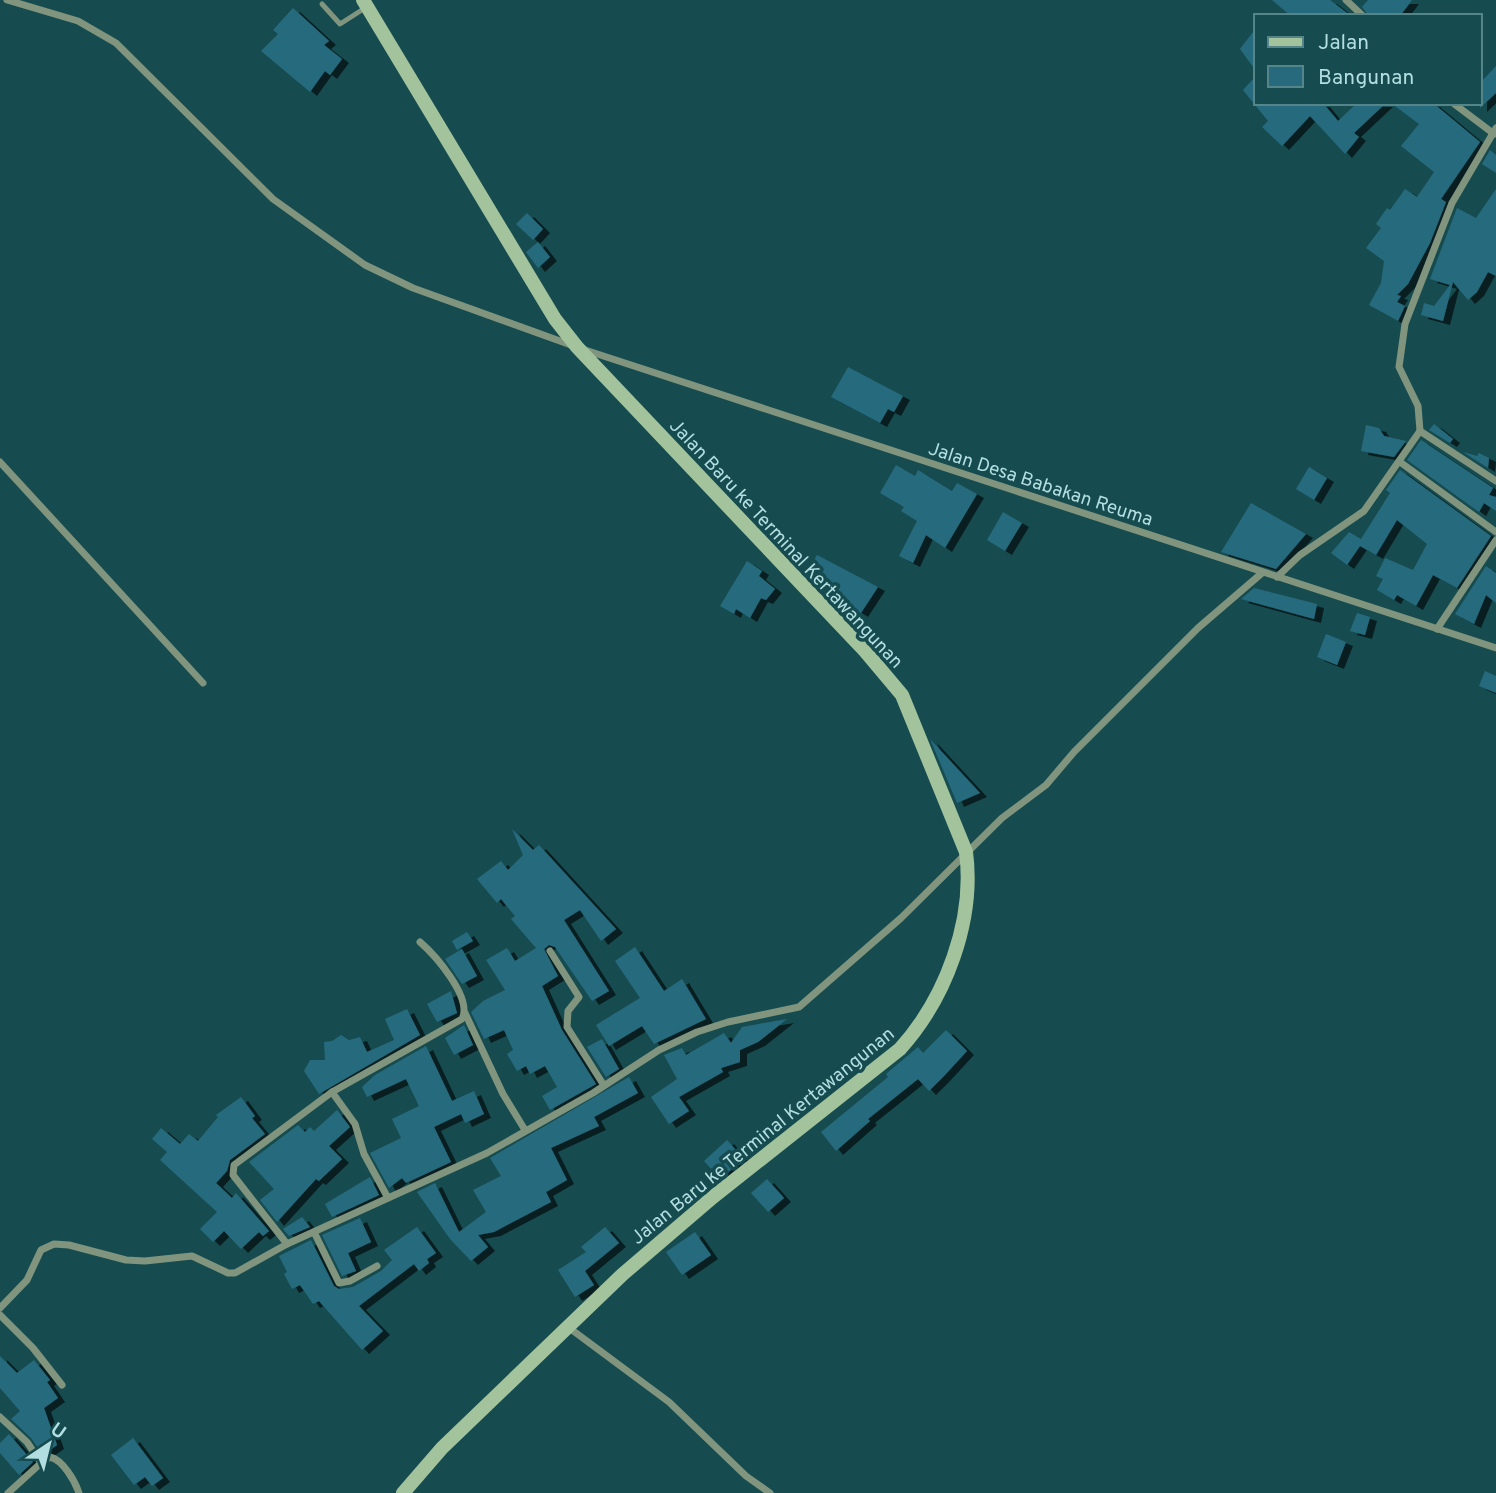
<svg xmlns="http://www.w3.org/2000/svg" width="1496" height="1493" font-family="Overpass,sans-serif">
<defs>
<filter id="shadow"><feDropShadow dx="7" dy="4" stdDeviation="0" flood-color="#0009"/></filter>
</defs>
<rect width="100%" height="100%" fill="#164c4f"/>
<g fill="#276a7e" filter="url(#shadow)">
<path d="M1272,0H1330L1351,16H1291Z"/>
<path d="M1368,0H1412L1400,16H1369L1362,7Z"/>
<path d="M293,8L329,41L324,45L342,59L330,75L325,71L310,92L261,51L278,34L273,30Z"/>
<path d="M1256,28V71L1240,49Z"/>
<path d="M1496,66V93L1480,108V83Z"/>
<path d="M1256,76V103H1323L1338,121L1357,103H1386L1354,133L1359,137L1345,154L1310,116L1282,146L1262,127L1268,121L1243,90Z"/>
<path d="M1391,103H1433L1480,142L1441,199L1446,202L1430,243L1408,284L1397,295L1401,296L1397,302L1405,306L1398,321L1369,305L1381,283L1384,261L1366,248L1381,228L1376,224L1387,208L1390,210L1405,189L1417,197L1434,172L1401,146L1419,124Z"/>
<path d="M1490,150L1496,155V173L1482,164Z"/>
<path d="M1496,189V276L1488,272L1477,292L1468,300L1453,282L1443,321L1421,315L1424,303L1434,306L1450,285L1430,279L1457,208L1476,218Z"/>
<path d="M527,213L543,229L533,240L516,224Z"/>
<path d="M538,242L550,257L538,268L526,252Z"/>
<path d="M848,367L903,396L894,412L888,409L880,423L831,397Z"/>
<path d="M1434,424L1453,439L1450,443L1429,430Z"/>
<path d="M1366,425L1379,428L1384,436L1406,441L1394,457L1361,451Z"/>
<path d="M1421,440L1493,488L1489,495L1496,497V511L1484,503L1479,512L1407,460Z"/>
<path d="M1463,452L1477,456L1479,453L1489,458L1488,468Z"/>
<path d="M896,465L915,476L918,470L952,491L957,483L977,494L945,548L926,535L913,563L899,556L917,521L901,511L904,507L880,493Z"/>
<path d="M1309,467L1327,478L1314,500L1296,489Z"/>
<path d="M1400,470L1491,536L1457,588L1433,575L1416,606L1397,595L1394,600L1377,590L1383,579L1376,576L1385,558L1413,570L1427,544L1397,520L1376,555L1360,546L1347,565L1331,553L1349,532L1361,539L1390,493L1386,490Z"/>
<path d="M1251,503L1306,534L1276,569L1221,552Z"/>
<path d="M1003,512L1022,523L1005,551L987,540Z"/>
<path d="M817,555L878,587L861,613L848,605L850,601L806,574Z"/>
<path d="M747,561L762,571L759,576L775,589L766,600L761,598L750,618L736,609L734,614L720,606Z"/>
<path d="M1486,566L1496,573V603L1486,595L1474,624L1455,614Z"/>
<path d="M1254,588L1317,604L1314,619L1241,599Z"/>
<path d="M1357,613L1370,617L1365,635L1350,631Z"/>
<path d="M1326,634L1346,642L1337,665L1317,657Z"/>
<path d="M1485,671L1496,676V693L1479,686Z"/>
<path d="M930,739L980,793L957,803Z"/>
<path d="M512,829L533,850L539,845L616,929L601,941L580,910L564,920L609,991L592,1001L555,947L549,945L544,949L558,976L542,986L562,1030L596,1084L550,1110L542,1096L557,1087L545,1066L530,1074L526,1066L517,1071L507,1054L513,1050L504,1030L484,1039L471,1012L483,1001L505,990L486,960L507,948L515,961L536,948L511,919L515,916L501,899L497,903L477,879L501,861L508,870L523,855Z"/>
<path d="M467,932L473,941L457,950L452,941Z"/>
<path d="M635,947L664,991L682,979L706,1019L654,1044L642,1026L609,1046L596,1025L640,998L615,961Z"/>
<path d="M462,949L477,976L462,984L445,959Z"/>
<path d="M451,991L457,1013L437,1022L427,1004Z"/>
<path d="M407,1009L420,1035L319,1094L304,1071L310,1060H325L324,1042L332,1041L341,1035L349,1040L360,1037L367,1052L394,1040L385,1019Z"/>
<path d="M787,1019L758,1042L740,1050V1062L721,1068L723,1072L679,1097L689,1111L669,1124L651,1097L677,1079L664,1055L682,1048L686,1055L724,1033L731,1043L742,1027Z"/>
<path d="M464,1025L473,1045L454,1055L445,1038Z"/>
<path d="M946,1030L967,1051L944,1076L929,1091L918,1079L868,1119L870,1121L836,1151L821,1132L888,1077L886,1074L918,1047L923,1053Z"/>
<path d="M602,1039L619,1069L606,1077L587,1047Z"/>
<path d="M426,1046L452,1101L474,1091L484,1114L465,1123L461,1114L434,1127L451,1162L406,1183L402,1178L389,1188L370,1153L401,1138L392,1119L419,1106L406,1079L367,1097L362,1087L375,1075Z"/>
<path d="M629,1077L638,1093L594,1117L599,1126L551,1148L567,1180L546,1192L551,1202L494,1232L478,1235L488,1247L471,1261L450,1239L417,1192L435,1183L459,1232L486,1212L473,1190L501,1176L490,1158Z"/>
<path d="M241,1097L255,1116L252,1118L265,1134L230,1160L227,1171L216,1183L232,1198L236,1193L269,1231L263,1236L259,1232L241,1249L224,1231L213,1242L200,1229L217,1212L160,1160L167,1152L152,1139L161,1128L180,1144L189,1134L198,1141L218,1117L216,1115Z"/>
<path d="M337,1110L350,1127L329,1146L342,1159L319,1181L316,1179L277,1222L260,1200L274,1189L249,1162L298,1125L305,1132L310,1127L314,1131Z"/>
<path d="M727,1140L744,1159L720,1179L704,1161Z"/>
<path d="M370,1177L379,1195L332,1217L325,1204Z"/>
<path d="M767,1179L784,1198L768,1212L751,1193Z"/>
<path d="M302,1217L310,1227L289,1236L283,1229Z"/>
<path d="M360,1218L371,1242L348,1253L356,1271L342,1276L322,1235Z"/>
<path d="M417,1227L436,1253L427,1259L429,1263L419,1271L414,1264L359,1306L383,1331L362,1350L319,1301L313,1304L300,1285L292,1289L284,1274L287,1272L279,1256L311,1240L334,1286L339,1289L353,1287L381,1271L392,1260L384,1250Z"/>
<path d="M605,1227L619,1243L585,1271L594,1285L575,1297L558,1270L586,1252L581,1247Z"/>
<path d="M695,1232L711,1255L682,1275L666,1252Z"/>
<path d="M0,1356L17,1373L34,1360L50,1380L47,1382L58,1398L44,1408L57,1445L43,1455L31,1438L11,1419L20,1411L0,1388Z"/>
<path d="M9,1434L33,1462L19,1475L0,1453V1443Z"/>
<path d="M133,1438L163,1478L152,1486L145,1477L134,1485L111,1455Z"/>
</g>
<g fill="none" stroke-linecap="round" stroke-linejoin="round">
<path stroke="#81957e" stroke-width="5" d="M322,4L340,24L365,8"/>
<g stroke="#81957e" stroke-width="7">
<path d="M7,0L78,21L116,43L273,199L365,265L413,288L571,345"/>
<path d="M1346,0L1363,16"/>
<path d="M1453,103L1494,134"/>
<path d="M585,350L1496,648"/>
<path d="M1420,431L1496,481"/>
<path d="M0,462L203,683"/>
<path d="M1400,462L1496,532"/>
<path d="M1277,577L1300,555L1364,511L1420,431L1418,406L1399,367L1405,324L1452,203L1496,128"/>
<path d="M1437,629L1496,540"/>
<path d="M550,951L579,997L568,1011L567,1027L603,1084"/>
<path d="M465,1013L503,1094L525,1130"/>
<path d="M332,1092L355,1124L364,1154L388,1198"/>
<path d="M314,1232L339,1283L350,1281L377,1266"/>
<path d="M287,1244L233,1175L234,1165L332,1092L462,1019C473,998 435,955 420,942"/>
<path d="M0,1308L27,1280L41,1250L54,1244L69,1245L126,1260L145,1261L192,1256L228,1273H235L287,1244L487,1153L593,1093L659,1050L697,1032L728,1022L799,1007L901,918L1002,818L1046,785L1074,752L1198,628L1262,573"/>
<path d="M0,1315L33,1348L62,1385"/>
<path d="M568,1327L669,1402L746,1476L770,1493"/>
<path d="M0,1417L27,1442L41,1463L8,1493"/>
<path d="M41,1463L50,1457C63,1460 75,1481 79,1493"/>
</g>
<path stroke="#a3c39d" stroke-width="14" d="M363,0L555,319L577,347L865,651L902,695L966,852C975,920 946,998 900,1049L713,1197L623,1274L442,1448L403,1493"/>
</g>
<g text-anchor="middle" stroke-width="7" stroke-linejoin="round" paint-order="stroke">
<g font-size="19" fill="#b2dee1" stroke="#164c4f">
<text transform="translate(1041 483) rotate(18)" y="7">Jalan Desa Babakan Reuma</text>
<text transform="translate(787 543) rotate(47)" y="7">Jalan Baru ke Terminal Kertawangunan</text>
<text transform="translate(762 1135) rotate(-39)" y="7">Jalan Baru ke Terminal Kertawangunan</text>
</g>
</g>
<rect x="1254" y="14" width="228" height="91" fill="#164c4f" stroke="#548689" stroke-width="2"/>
<rect x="1268" y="37" width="35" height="10" fill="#a3c39d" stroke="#548689" stroke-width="2"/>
<text x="1318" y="49" font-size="21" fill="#b2dee1">Jalan</text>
<rect x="1268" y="66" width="35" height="21" fill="#276a7e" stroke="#548689" stroke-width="2"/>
<text x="1318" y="84" font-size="21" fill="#b2dee1">Bangunan</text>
<g transform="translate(49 1444) rotate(35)" stroke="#164c4f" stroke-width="5" paint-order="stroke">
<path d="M0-5L12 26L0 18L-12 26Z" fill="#b2dee1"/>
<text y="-10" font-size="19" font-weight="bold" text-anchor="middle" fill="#b2dee1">U</text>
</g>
</svg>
